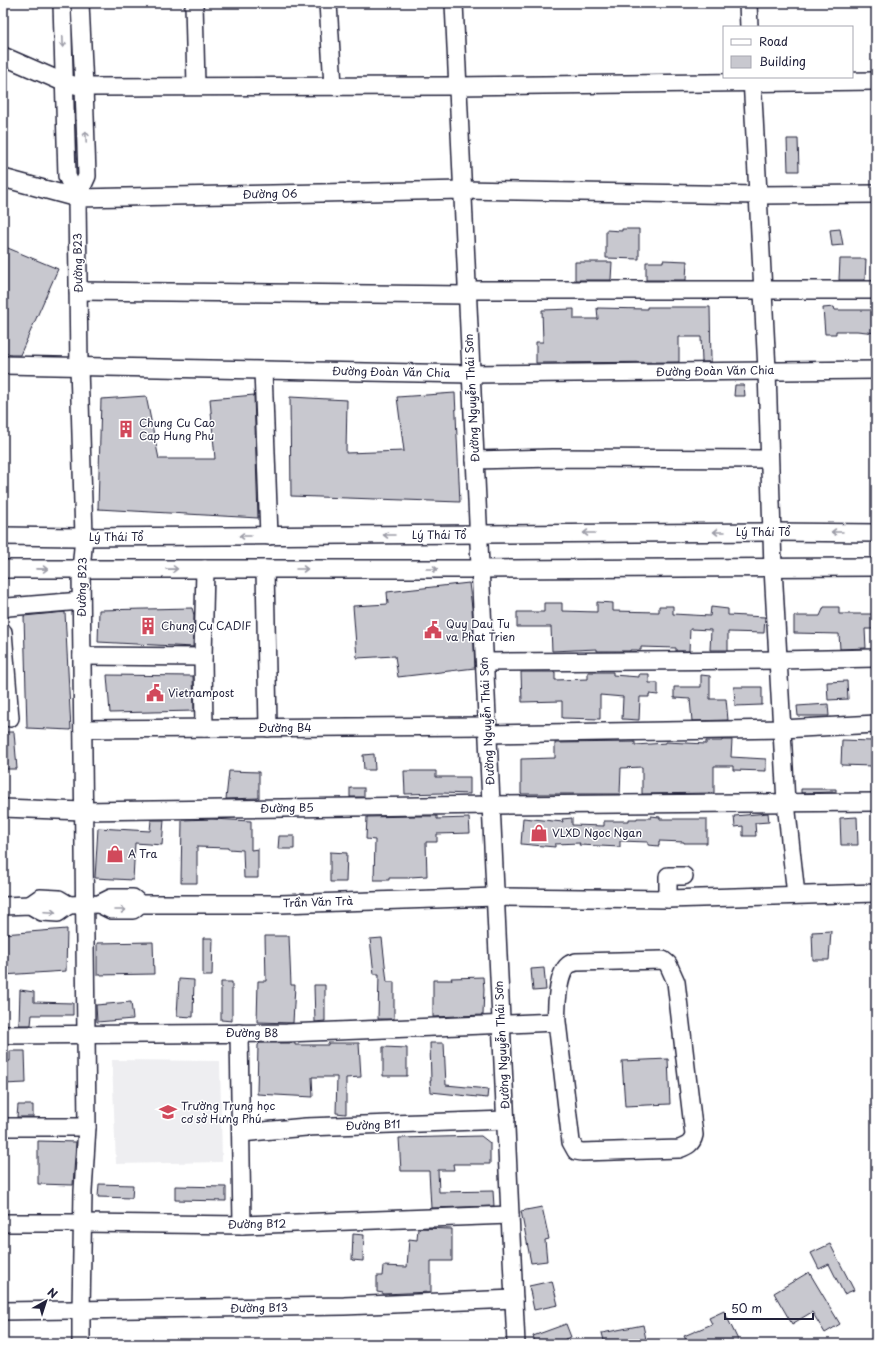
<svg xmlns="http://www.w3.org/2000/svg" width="879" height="1347" font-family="'Playpen Sans',sans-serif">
<rect width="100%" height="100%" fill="#fff"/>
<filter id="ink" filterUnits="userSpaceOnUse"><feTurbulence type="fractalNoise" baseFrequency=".025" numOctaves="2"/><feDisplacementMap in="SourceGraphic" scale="8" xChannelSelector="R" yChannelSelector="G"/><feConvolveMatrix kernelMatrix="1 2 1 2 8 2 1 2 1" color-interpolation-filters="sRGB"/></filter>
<g filter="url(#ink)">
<path fill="#eeeef1" d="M112,1060L220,1061L222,1162L116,1164Z"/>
<g fill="#c8c8cf" stroke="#22223b">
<path d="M787,139H798L799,171H788Z"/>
<path d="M622,229H639V259L606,258V230L622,231Z"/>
<path d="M840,229L843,245L832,246L830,230Z"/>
<path d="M3,246L58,269L20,355H11L3,352Z"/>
<path d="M840,259H866L865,280H839Z"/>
<path d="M663,260L687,261L686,280H646V262H663Z"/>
<path d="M575,262H612L611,280H575Z"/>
<path d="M647,307H710L711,362H702L701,337H679V362L536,363V342H543L542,310L574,309V319H598L597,308L647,309Z"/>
<path d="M834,307L835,310H876V333L857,331H836V334H825L823,308Z"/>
<path d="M735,385H744L745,396H734Z"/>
<path d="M455,393L460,502L291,496L290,397L347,400L346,453L404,451L397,397Z"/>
<path d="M254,395L258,518L98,509L101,399L146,396L159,459H215L210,399Z"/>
<path d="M469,583L472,608L475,668L398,677L395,656L357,658L353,606L388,604L387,592Z"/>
<path d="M597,602L613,603V611L659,612V606H673V614L710,616L711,607L728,609V615L765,617L764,633L728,632V650H710L711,630L690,629L689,651H676V648L641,647V650H630V651H597V649L552,651L551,627H517V612H544V603H562V611L597,612Z"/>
<path d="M824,607H839V614H876V629H865L866,648L840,649L839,634L794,633V616H820Z"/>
<path d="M192,608L194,615L193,647L98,642L99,610Z"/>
<path d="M65,612L71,730L27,728L24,616Z"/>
<path d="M521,672H555V680L588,679V672H613V675L639,677V674H649V683H658V695L649,694V697H640L639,720L622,719L623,697L600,695V719L562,718V701L522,702Z"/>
<path d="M107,675L193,676L194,711L110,713Z"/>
<path d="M701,675L710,676V699H726L728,720L692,721L690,699L674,698V687H701Z"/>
<path d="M847,681L848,699L828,700L827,682Z"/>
<path d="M734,687H762V705L735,706Z"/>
<path d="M828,704L829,716H798L797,706Z"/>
<path d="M3,732H14L17,769H3Z"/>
<path d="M722,740H732L731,757L766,759V771L733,770V766H714V793L642,794V767L621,768L620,794H521V759L555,758V743L635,742V745L666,743V742L706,744V741H722Z"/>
<path d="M842,740L872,741V766L841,765Z"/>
<path d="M374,754L375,770H364L363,755Z"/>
<path d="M229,771L259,772V798L226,799Z"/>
<path d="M404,771H436V777H470V794L442,793L405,794Z"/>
<rect x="350" y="788" width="14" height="9"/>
<path d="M801,789H836V792L801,793Z"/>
<path d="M768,813L769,822L755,823L756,836H743V826L735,827L734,816Z"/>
<path d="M413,816H437V819L469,818L470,833L437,834V842H426L427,876L410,877V878H389V880H374L375,840L366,839L367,817Z"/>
<path d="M651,816L660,817V819H707V843H684V842L659,841V846L648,845V842L620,841V847L579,845L580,843L555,844V847L521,844L523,818L563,822L562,819L572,818V825L604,826V821H629V819H637V818H651Z"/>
<path d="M857,817L858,845H841L840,818Z"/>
<path d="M212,819L251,821V850L258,849V878H244L243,850L228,849V848L197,847V883H181L182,820Z"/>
<path d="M151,820H164L162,845L135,843L133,880L95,878L98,828L150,831Z"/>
<path d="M279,836H294V849H278Z"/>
<path d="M330,852L347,853L346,882H330Z"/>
<path d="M67,929L66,971L3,975V934Z"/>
<path d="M831,931L829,960H813L812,932Z"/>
<path d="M265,936H289L291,985H295L293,1023L257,1022L258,981H266Z"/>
<path d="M203,938H213L212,976H203Z"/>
<path d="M382,938L387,982H394V1019H378L379,974H374L370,939Z"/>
<path d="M153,942L154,974L97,975V943Z"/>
<path d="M544,968L546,990L533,991L531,969Z"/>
<path d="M483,977L484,989L483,1015L433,1017V980H452L451,978Z"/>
<path d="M179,979L194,980L193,1017L177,1016Z"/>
<path d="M221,982H232V1021L221,1020Z"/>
<path d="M314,985H325V1021L315,1022Z"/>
<path d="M20,990L34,992V1002L73,1003V1015H32L31,1025H19Z"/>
<path d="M131,1002L133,1019L97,1022L96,1005Z"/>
<path d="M260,1043H295V1045H328V1043H359L361,1077L346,1078V1114L336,1113L337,1077H312L313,1097L257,1094L258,1045Z"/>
<path d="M430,1043H444L446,1085L488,1089L487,1098L431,1092L430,1081H431Z"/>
<path d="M383,1047L407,1048V1076H383Z"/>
<path d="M10,1051H25L26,1083L3,1084V1061H10Z"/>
<path d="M668,1059L670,1104L625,1106L622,1061Z"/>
<path d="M18,1105H33V1117H17Z"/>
<path d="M481,1136L490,1143V1164H453L454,1170H438L439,1192L493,1191L494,1206L431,1208L429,1171H401L399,1138Z"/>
<path d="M38,1141L76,1142L73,1185L38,1184Z"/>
<path d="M99,1184L133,1185L132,1198L98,1197Z"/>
<path d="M175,1186L226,1187V1201L175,1200Z"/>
<path d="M542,1207L549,1239L545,1240L547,1261L531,1263L521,1211Z"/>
<path d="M418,1228L452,1229V1261H431V1292L383,1294V1293L377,1292V1276H382L383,1266L407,1267L409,1239L417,1240Z"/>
<path d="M353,1234L364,1235L363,1261L352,1260Z"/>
<path d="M830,1244L854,1290L844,1294L829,1264L819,1269L811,1253Z"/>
<path d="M809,1272L840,1324L825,1333L812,1312L792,1324L774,1293Z"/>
<path d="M552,1281L558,1305L534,1310L529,1286Z"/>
<path d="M724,1311L740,1344H688L684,1336L712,1324L709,1318Z"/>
<path d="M566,1324L571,1337L565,1339L566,1344H536L533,1336Z"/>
<path d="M643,1325L647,1344H605L602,1333Z"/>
</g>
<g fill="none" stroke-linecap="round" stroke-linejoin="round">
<g stroke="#22223b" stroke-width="20">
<g id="minor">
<path d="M62,3L67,176L77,198L79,366L84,537L81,570L87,1127L83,1191L81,1311V1344"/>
<path d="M194,3L196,86"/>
<path d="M328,3L333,86"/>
<path d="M454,3L516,1344"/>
<path d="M748,3L749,27"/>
<path d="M3,56L65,83L84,87L458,86L876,81"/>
<path d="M752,77L767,370L773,568L786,803L796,895"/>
<path d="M3,178L77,198L463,190L758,195L876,194"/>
<path d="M77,198L87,176L84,87L80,3"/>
<path d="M467,290H876"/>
<path d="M78,291L467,295"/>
<path d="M3,365L471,374L876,370"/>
<path d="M263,370L269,536"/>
<path d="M475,460L553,458L769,459"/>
<path d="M3,536L76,537L772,532L876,533"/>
<path d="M3,569H480L876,567"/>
<path d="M265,569L268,728"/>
<path d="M3,609L8,607L81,601"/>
<path d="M3,632L10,718"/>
<path d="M82,656L203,657"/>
<path d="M485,662L778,660L876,658"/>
<path d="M204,728L203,657L205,569"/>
<path d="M83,729L487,726"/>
<path d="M488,734L782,729L876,724"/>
<path d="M3,808L83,811L491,805L876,802"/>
<path d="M668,899V876H684"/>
<path d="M99,904L111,910H133L140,904"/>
<path d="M30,905L40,898L59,899L69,905"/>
<path d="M69,905L99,904L111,898H133L140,904H280L496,897L668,899L876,893"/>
<path d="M3,906L30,905L42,912L58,913L69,905"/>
<path d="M239,1033L242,1225"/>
<path d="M3,1035L287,1033L557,1022C556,1009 557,971 570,964C572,963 574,963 576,962L663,960L668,964L676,982L694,1135C692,1144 687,1146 679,1149L582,1152L576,1151L571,1142L557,1022"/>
<path d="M3,1127H87"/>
<path d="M241,1133L306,1127L506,1120"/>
<path d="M3,1223H83L242,1225L510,1215"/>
<path d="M3,1311L344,1306L514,1299"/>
</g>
</g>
<use href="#minor" stroke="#fff" stroke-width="17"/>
</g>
<defs><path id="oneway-shaft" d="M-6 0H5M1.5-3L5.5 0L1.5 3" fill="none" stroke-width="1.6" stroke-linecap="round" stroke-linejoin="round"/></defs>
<g stroke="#9c9ca7">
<use href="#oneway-shaft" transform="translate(63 42) rotate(88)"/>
<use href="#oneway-shaft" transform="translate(86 137) rotate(-92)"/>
<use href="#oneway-shaft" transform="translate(719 532) rotate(180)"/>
<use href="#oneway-shaft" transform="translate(837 532) rotate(-180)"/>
<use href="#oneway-shaft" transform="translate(589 533) rotate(180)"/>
<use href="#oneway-shaft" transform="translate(389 535) rotate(180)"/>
<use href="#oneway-shaft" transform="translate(245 536) rotate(180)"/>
<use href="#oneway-shaft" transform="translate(42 569) rotate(1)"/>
<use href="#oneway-shaft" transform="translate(172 569) rotate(-1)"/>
<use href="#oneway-shaft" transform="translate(302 569)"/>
<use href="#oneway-shaft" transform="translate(432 569)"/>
<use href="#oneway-shaft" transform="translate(120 910)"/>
<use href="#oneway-shaft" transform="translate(50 912) rotate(3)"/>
</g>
</g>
<defs>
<g id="building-bare" transform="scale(1.38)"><path d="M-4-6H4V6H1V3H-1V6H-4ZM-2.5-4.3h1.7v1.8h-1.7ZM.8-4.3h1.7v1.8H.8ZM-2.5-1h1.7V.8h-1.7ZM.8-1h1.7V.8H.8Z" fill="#d1495b" stroke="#fff" stroke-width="2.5" paint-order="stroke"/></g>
<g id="civic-bare" transform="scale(1.38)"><path d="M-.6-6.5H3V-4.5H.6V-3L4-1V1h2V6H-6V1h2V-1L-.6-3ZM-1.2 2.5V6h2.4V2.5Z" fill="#d1495b" stroke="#fff" stroke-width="2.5" paint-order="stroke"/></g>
<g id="shop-bare" transform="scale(1.38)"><path d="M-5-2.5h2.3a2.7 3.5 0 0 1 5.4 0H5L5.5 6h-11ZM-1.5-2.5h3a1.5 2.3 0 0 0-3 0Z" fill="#d1495b" stroke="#fff" stroke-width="2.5" paint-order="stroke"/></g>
<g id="school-bare" transform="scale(1.38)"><path d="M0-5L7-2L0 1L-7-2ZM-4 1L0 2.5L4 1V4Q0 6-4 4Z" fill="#d1495b" stroke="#fff" stroke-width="2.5" paint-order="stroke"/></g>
</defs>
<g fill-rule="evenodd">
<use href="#building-bare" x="126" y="429"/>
<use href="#building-bare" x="148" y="626"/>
<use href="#civic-bare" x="433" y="630"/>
<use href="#civic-bare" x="155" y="693"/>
<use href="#shop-bare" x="539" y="833"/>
<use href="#shop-bare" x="115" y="854"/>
<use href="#school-bare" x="168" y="1112"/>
</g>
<g text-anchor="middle" stroke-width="3" stroke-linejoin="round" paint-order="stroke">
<g font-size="11" fill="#22223b" stroke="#fff">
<text transform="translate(270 194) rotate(-1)" y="4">Đường 06</text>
<text transform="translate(78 263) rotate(-91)" y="4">Đường B23</text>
<text transform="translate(715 371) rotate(-1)" y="4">Đường Đoàn Văn Chia</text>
<text transform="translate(391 372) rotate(1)" y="4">Đường Đoàn Văn Chia</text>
<text transform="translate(472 398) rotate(-93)" y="4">Đường Nguyễn Thái Sơn</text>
<text x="763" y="536">Lý Thái Tổ</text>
<text x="439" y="539">Lý Thái Tổ</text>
<text x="116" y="541">Lý Thái Tổ</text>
<text transform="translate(82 587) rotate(-89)" y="4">Đường B23</text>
<text transform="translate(487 721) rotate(-93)" y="4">Đường Nguyễn Thái Sơn</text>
<text x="285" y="732">Đường B4</text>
<text transform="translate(287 808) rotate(-1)" y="4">Đường B5</text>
<text transform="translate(318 902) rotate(-2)" y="4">Trần Văn Trà</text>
<text x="252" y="1037">Đường B8</text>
<text transform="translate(502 1045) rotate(-93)" y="4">Đường Nguyễn Thái Sơn</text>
<text transform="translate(373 1125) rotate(-2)" y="4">Đường B11</text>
<text transform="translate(257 1224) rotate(-1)" y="4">Đường B12</text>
<text transform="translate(259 1308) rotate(-1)" y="4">Đường B13</text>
</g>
<g font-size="11" fill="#22223b" stroke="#fff" text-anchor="start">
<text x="139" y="427">Chung Cu Cao<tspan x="139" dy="13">Cap Hung Phu</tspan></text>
<text x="446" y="628">Quy Dau Tu<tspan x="446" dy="13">va Phat Trien</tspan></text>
<text x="161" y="630">Chung Cu CADIF</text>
<text x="168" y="697">Vietnampost</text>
<text x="552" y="837">VLXD Ngoc Ngan</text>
<text x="128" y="858">A Tra</text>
<text x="181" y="1110">Trường Trung học<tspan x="181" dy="13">cơ sở Hưng Phú</tspan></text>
</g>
</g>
<rect width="879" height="1347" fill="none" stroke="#fff" stroke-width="16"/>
<rect x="8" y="8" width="863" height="1331" fill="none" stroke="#22223b" stroke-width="1.5" filter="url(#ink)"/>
<rect x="723" y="26" width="130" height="52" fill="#ffffff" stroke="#a7a7b1"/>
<rect x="731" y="39" width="20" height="6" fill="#ffffff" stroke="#a7a7b1"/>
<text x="759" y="46" font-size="12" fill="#22223b">Road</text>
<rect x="731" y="56" width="20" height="12" fill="#c8c8cf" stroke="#a7a7b1"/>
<text x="759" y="66" font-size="12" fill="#22223b">Building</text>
<g transform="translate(46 1301) rotate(39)" stroke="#ffffff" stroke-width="3" paint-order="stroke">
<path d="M0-3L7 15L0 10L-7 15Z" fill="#22223b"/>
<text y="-6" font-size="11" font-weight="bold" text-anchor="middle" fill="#22223b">N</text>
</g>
<path d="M725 1313v6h88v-6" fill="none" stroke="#22223b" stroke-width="2"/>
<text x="731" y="1313" font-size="12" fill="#22223b" stroke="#ffffff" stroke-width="3" paint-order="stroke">50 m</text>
</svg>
